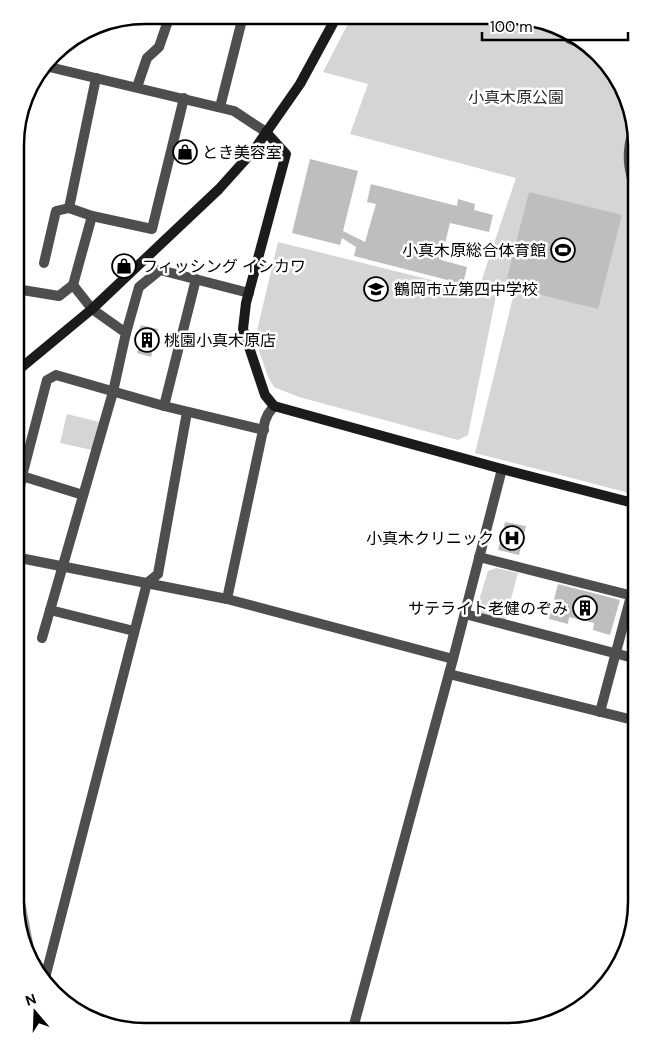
<svg xmlns="http://www.w3.org/2000/svg" width="652" height="1047" font-family="'DM Sans','Noto Sans JP',sans-serif">
<rect width="100%" height="100%" fill="#fff"/>
<g fill="#d5d5d5">
<path d="M352,16L532,17L586,42L627,95L637,145V495L475,453L514,293L480,285L516,178L350,134L368,84L323,72Z"/>
<path d="M278,242L496,296L468,435L458,440L299,397L274,387L268,377L255,339Z"/>
<path d="M67,414L99,422L92,450L60,443Z"/>
<path d="M496,568L518,573L505,621L479,615L476,610L488,571Z"/>
</g>
<g fill="none" stroke-linecap="round" stroke-linejoin="round">
<path stroke="#9c9c9c" stroke-width="18" d="M15,897L26,954"/>
</g>
<g fill="#bebebe">
<path d="M310,159L358,171L343,231L365,242L376,204L367,202L371,184L457,206L458,199L475,204L474,210L493,215L489,232L450,223L441,260L467,267L463,284L354,256L356,247L342,238L340,245L292,233Z"/>
<path d="M529,192L622,215L598,309L505,286Z"/>
<path d="M141,325L158,329L151,357L137,353L141,341L136,339Z"/>
<path d="M505,522L526,526L519,555L498,550Z"/>
<path d="M558,584L620,600L610,635L593,630L594,623L569,617L568,624L549,619Z"/>
</g>
<g fill="none" stroke-linecap="round" stroke-linejoin="round">
<g stroke="#4e4e4e" stroke-width="5">
<path d="M552,26L568,41L593,51"/>
<path d="M633,123C620,157 628,174 637,207"/>
</g>
<g stroke="#4e4e4e" stroke-width="10">
<path d="M45,66L234,111L266,132"/>
<path d="M137,87L147,58L159,47L170,15"/>
<path d="M220,107L243,16"/>
<path d="M69,208L96,78"/>
<path d="M44,263L56,211L69,208L92,216"/>
<path d="M16,289L59,296L73,285L92,216L152,229L184,98"/>
<path d="M126,333L139,287L160,270L249,293"/>
<path d="M164,406L196,279"/>
<path d="M22,476L83,495"/>
<path d="M16,511L22,476L47,380L56,375L164,406L264,430"/>
<path d="M15,557L227,599L453,659"/>
<path d="M479,557L637,597"/>
<path d="M227,599L265,421L268,414L274,406"/>
<path d="M50,610L134,631"/>
<path d="M465,614L637,659"/>
<path d="M42,638L113,392L126,333L92,309L73,285"/>
<path d="M449,674L637,721"/>
<path d="M600,712L631,596"/>
<path d="M45,978L147,583L158,574L187,412"/>
<path d="M352,1032L453,659L502,469"/>
</g>
<g stroke="#1b1b1b" stroke-width="10">
<path d="M266,132L286,154L246,303L243,329L265,395L274,406L502,469L637,504"/>
<path d="M16,372L92,309L219,189L254,150L300,84L337,16"/>
</g>
</g>
<defs>
<g id="shop-ring" transform="scale(1.25)"><circle r="9.5" fill="#fff" stroke="#000" stroke-width="1.5"/><path d="M-5-2.5h2.3a2.7 3.5 0 0 1 5.4 0H5L5.5 6h-11ZM-1.5-2.5h3a1.5 2.3 0 0 0-3 0Z" fill="#000"/></g>
<g id="stadium-ring" transform="scale(1.25)"><circle r="9.5" fill="#fff" stroke="#000" stroke-width="1.5"/><path d="M0-5a6.5 5 0 1 0 0 10a6.5 5 0 1 0 0-10ZM-3.5-1.8h7v3.6h-7Z" fill="#000"/></g>
<g id="school-ring" transform="scale(1.25)"><circle r="9.5" fill="#fff" stroke="#000" stroke-width="1.5"/><path d="M0-5L7-2L0 1L-7-2ZM-4 1L0 2.5L4 1V4Q0 6-4 4Z" fill="#000"/></g>
<g id="building-ring" transform="scale(1.25)"><circle r="9.5" fill="#fff" stroke="#000" stroke-width="1.5"/><path d="M-4-6H4V6H1V3H-1V6H-4ZM-2.5-4.3h1.7v1.8h-1.7ZM.8-4.3h1.7v1.8H.8ZM-2.5-1h1.7V.8h-1.7ZM.8-1h1.7V.8H.8Z" fill="#000"/></g>
<g id="hospital-ring" transform="scale(1.25)"><circle r="9.5" fill="#fff" stroke="#000" stroke-width="1.5"/><path d="M-5-5h3v3.5h4V-5h3V5h-3V1.5h-4V5h-3Z" fill="#000"/></g>
</defs>
<g fill-rule="evenodd">
<use href="#shop-ring" x="185" y="152"/>
<use href="#stadium-ring" x="563" y="250"/>
<use href="#shop-ring" x="124" y="266"/>
<use href="#school-ring" x="376" y="289"/>
<use href="#building-ring" x="147" y="340"/>
<use href="#hospital-ring" x="512" y="538"/>
<use href="#building-ring" x="585" y="608"/>
</g>
<g text-anchor="middle" stroke-width="5" stroke-linejoin="round" paint-order="stroke">
<g font-size="16" fill="#2c2c2c" stroke="#fff">
<text x="516" y="103">小真木原公園</text>
</g>
<g font-size="16" fill="#000" stroke="#fff" text-anchor="start">
<text x="202" y="158">とき美容室</text>
<text x="546" y="256" text-anchor="end">小真木原総合体育館</text>
<text x="142" y="272">フィッシング イシカワ</text>
<text x="394" y="295">鶴岡市立第四中学校</text>
<text x="164" y="346">桃園小真木原店</text>
<text x="494" y="544" text-anchor="end">小真木クリニック</text>
<text x="568" y="614" text-anchor="end">サテライト老健のぞみ</text>
</g>
</g>
<path d="M0 0H652V1047H0ZM145 24H507A121 121 0 0 1 628 145V902A121 121 0 0 1 507 1023H145A121 121 0 0 1 24 902V145A121 121 0 0 1 145 24Z" fill="#fff" fill-rule="evenodd"/>
<path fill="none" stroke="#000" stroke-width="2.5" d="M145 24H507A121 121 0 0 1 628 145V902A121 121 0 0 1 507 1023H145A121 121 0 0 1 24 902V145A121 121 0 0 1 145 24Z"/>
<g transform="translate(35 1012) rotate(341)" stroke="#ffffff" stroke-width="4" paint-order="stroke">
<path d="M0-4L9 19L0 12L-9 19Z" fill="#000000"/>
<text y="-8" font-size="14" font-weight="bold" text-anchor="middle" fill="#000000">N</text>
</g>
<path d="M482 32v8h146v-8" fill="none" stroke="#000000" stroke-width="2.5"/>
<text x="490" y="32" font-size="15" fill="#000000" stroke="#ffffff" stroke-width="4" paint-order="stroke">100 m</text>
</svg>
